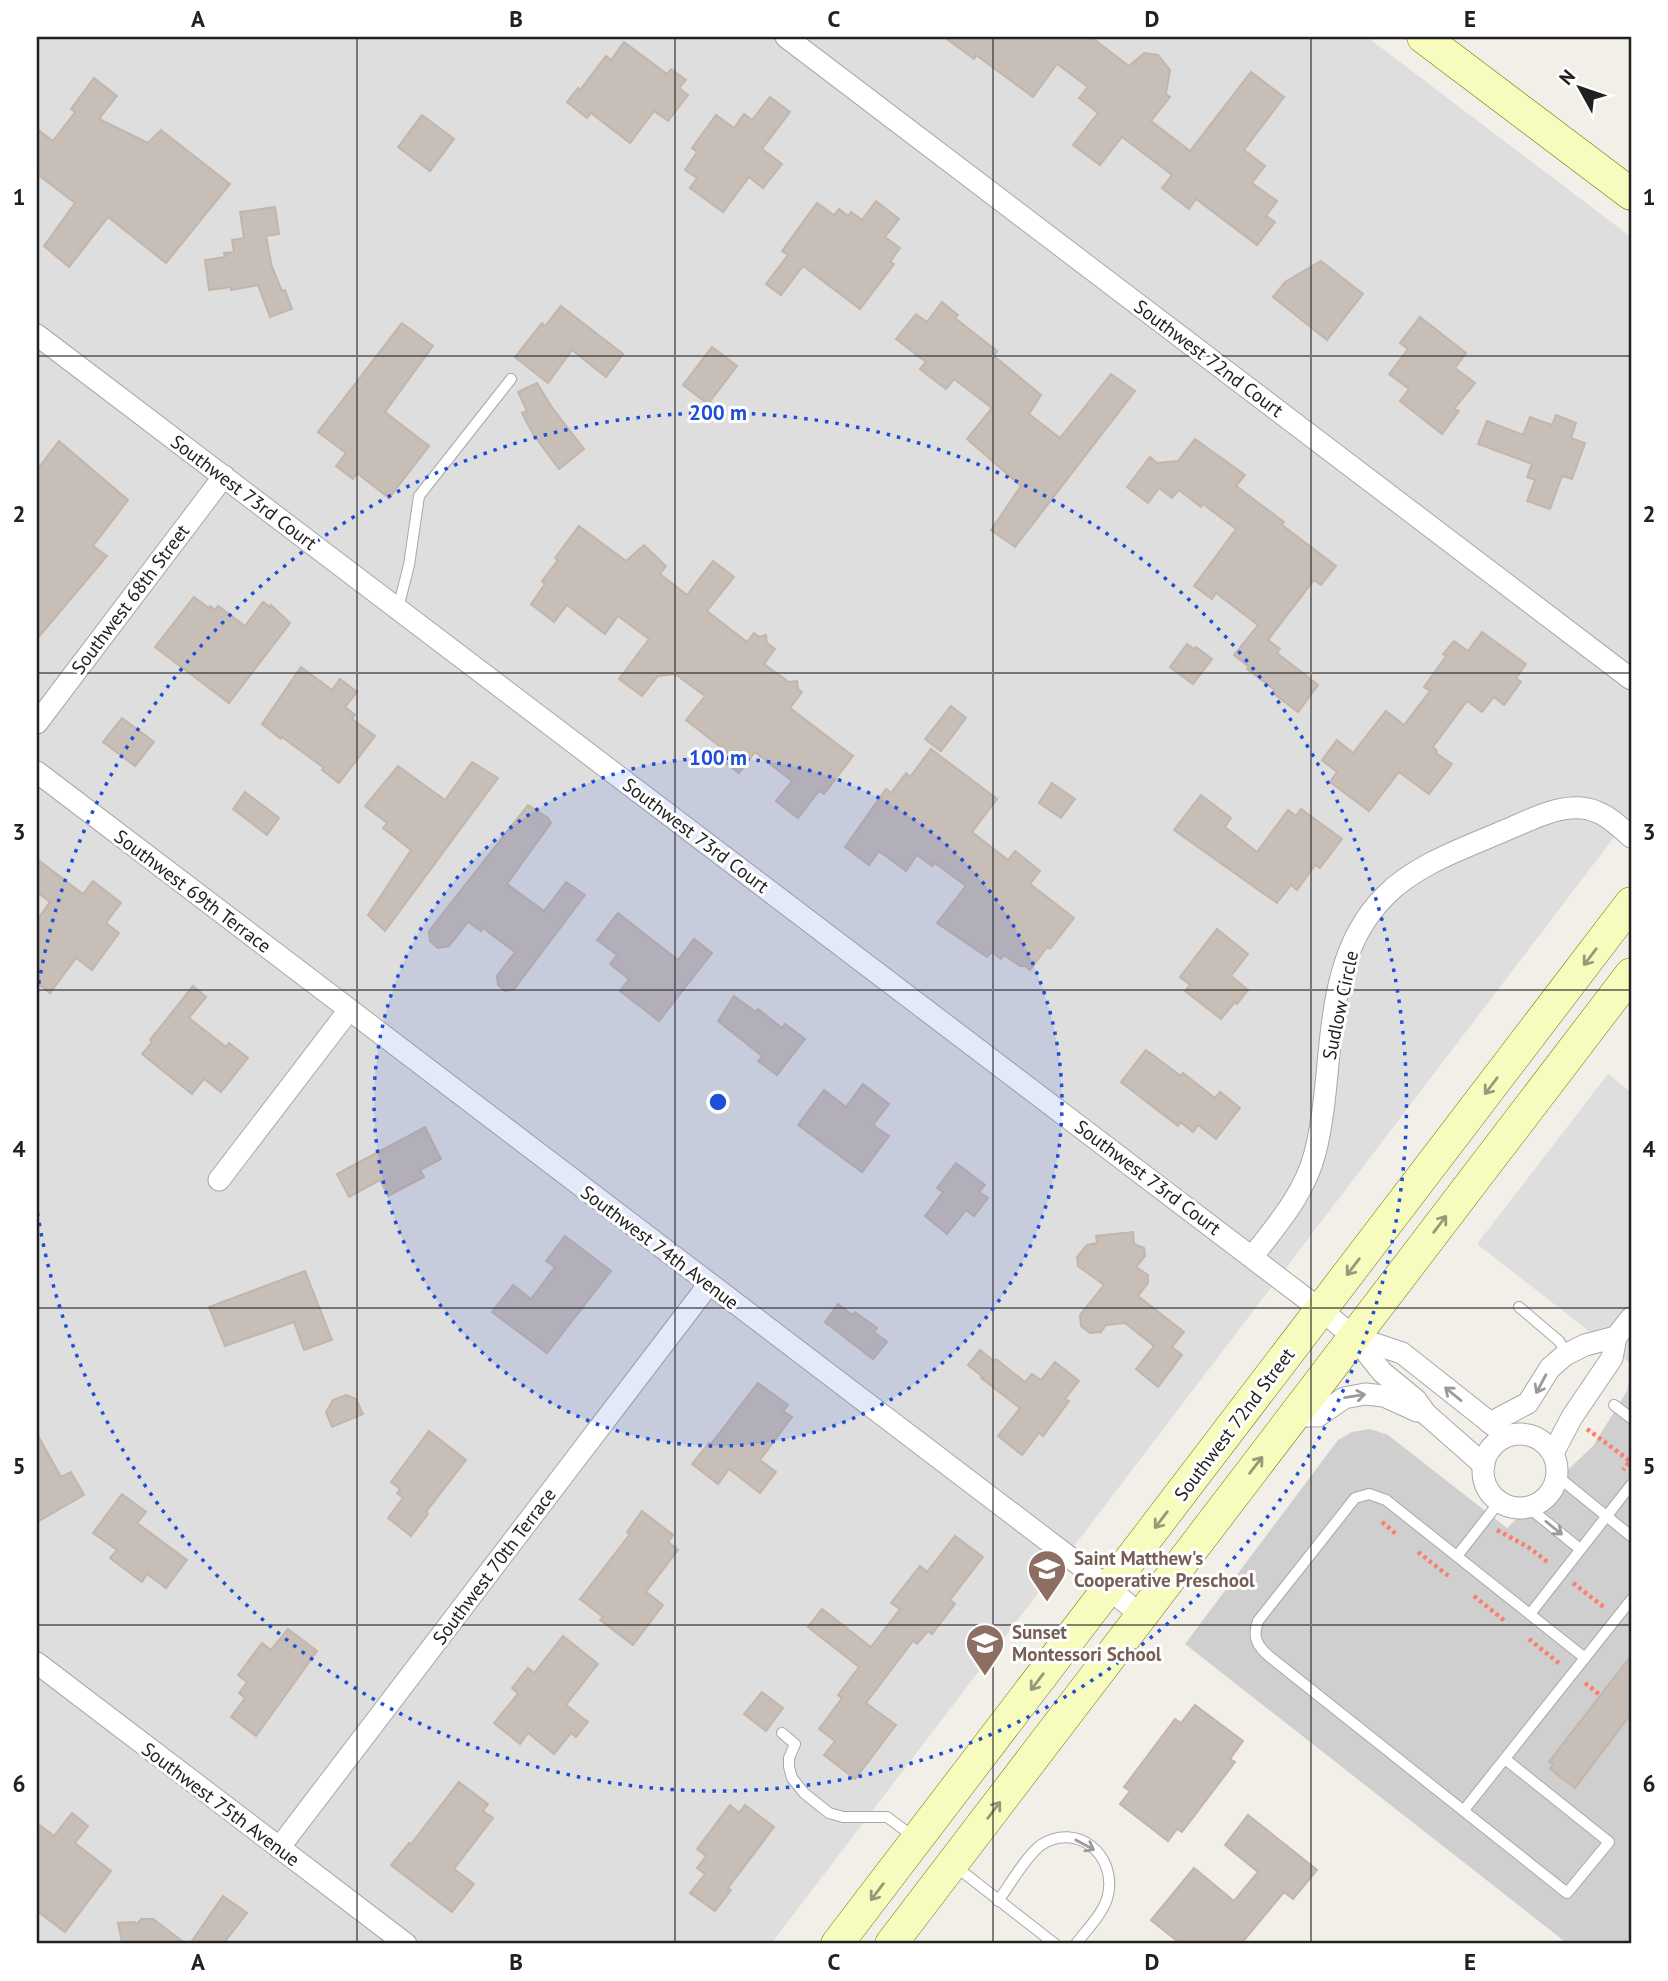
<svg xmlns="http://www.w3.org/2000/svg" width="1668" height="1981" font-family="'PT Sans',sans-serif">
<rect width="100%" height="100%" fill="#f2eee8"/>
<g fill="#dfdede">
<path d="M37,37H1367L1631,237V815L771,1944H37Z"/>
<path d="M1608,1074L1631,1092V1364L1477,1244Z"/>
</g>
<path fill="#cfcfcf" d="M1631,1372V1944H1568L1185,1644L1338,1440L1352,1432L1370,1429L1388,1435L1507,1528L1593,1446L1627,1391Z"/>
<g fill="#c7beb7" stroke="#c4b5aa" stroke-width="2">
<path d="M944,37H1091L1129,66L1144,53L1158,55L1170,70L1166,94L1170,97L1151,121L1190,151L1251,72L1284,97L1244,150L1265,166L1252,183L1277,201L1266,216L1275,222L1257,245L1196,199L1189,209L1162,188L1172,175L1122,137L1100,165L1073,145L1098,113L1079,98L1088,87L1057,64L1033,97L976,55L974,59Z"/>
<path d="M624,42L667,74L671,69L686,80L679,88L688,95L668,121L654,111L630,143L591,113L587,118L567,102L578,88L580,90L606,56L611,60Z"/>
<path d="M94,78L117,96L99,119L148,143L161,130L230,184L166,263L108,217L69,267L44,246L75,203L37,174V129L53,141L75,112L71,109Z"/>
<path d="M770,97L790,112L762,149L782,164L763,188L749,177L723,212L690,188L697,178L685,170L697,152L692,148L716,115L734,128L744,114L752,120Z"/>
<path d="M422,115L454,139L430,171L398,147Z"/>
<path d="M876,201L899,219L885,237L900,248L890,262L894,264L860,309L803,266L781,295L766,284L788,255L782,251L817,203L834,215L839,209L848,216L851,212L862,220Z"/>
<path d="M275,207L279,234L266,236L272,267L282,291L285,290L292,309L270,317L258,285L231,290V287L209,290L205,260L225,257L224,253L234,252L232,240L244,238L240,212Z"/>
<path d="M1321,261L1363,294L1327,340L1273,297L1285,282Z"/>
<path d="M942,302L958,315L955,318L997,351L994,356L1041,395L1029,414L1060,438L1111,374L1135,391L1015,547L991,530L1021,486L967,439L992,408L954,379L946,389L920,369L926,362L896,339L916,314L927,322Z"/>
<path d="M561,306L623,354L606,377L572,350L548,383L515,357L542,323L545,326Z"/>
<path d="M1420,317L1466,353L1455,368L1475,383L1454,409L1459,411L1442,434L1400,401L1409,389L1389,374L1408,349L1400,343Z"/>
<path d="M402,323L433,346L385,412L429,446L389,498L357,473L353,479L336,466L346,453L318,432Z"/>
<path d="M712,347L737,366L708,404L683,385Z"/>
<path d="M537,383L551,406L584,449L559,469L533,434L522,413L527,411L518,392Z"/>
<path d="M1556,415L1576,423L1571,438L1585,443L1572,479L1562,476L1550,509L1527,501L1535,480L1527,477L1532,464L1478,444L1487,421L1523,435L1530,417L1552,425Z"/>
<path d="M1195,439L1245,475L1236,486L1284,522L1282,525L1336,566L1321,585L1314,580L1268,640L1280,649L1277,653L1318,685L1298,712L1273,693L1275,690L1247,669L1249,667L1234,655L1258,625L1216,593L1212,599L1194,586L1236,529L1203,504L1201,507L1179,490L1172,498L1159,488L1148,503L1127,487L1150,457L1157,463L1178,461Z"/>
<path d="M59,441L128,500L93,546L107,556L37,639V470Z"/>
<path d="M579,526L626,561L644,545L666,566L660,574L687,595L713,561L734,577L707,611L747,642L754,633L759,637L766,635L767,643L775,649L764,664L789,682L797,681L798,689L802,692L790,708L853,756L824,794L819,791L798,818L776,801L792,781L755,752L739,773L722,760L727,752L686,720L705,696L675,674L658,676L642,696L619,679L649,639L618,616L605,634L567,605L554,622L531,604L545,584L542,581L558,560L555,558Z"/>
<path d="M194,597L209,608L210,606L215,610L218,606L245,626L263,602L270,607L271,605L290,623L229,703L155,647Z"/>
<path d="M1482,632L1526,664L1516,678L1521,682L1504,705L1494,697L1482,712L1467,701L1433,747L1437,751L1436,753L1452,764L1429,794L1399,772L1369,811L1330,782L1337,772L1322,760L1337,740L1353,753L1386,711L1404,725L1430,691L1424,687L1446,656L1443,654L1454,641L1468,651Z"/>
<path d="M1187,644L1194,649L1196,647L1212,659L1193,684L1170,667Z"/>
<path d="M301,667L332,690L340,679L357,692L345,707L355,715L352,719L375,736L339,783L322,770L324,768L282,737L281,739L262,724Z"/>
<path d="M951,706L966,718L941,751L925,739Z"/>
<path d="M122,718L154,742L135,766L103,742Z"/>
<path d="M931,749L997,799L972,832L1008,860L1015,851L1040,871L1030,884L1074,918L1050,949L1047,947L1030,970L1025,966H1020L1004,955L1001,959L992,952L987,957L937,923L966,886L935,863L932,866L917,855L906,871L879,851L869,865L845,847L886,789L891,793L906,773L910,777Z"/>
<path d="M472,762L498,778L385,931L368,915L411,850L383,828L387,823L365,806L398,766L445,800Z"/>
<path d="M1052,783L1075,799L1061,818L1039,803Z"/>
<path d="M245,792L279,818L267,835L233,809Z"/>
<path d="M1201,795L1231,818L1225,827L1257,852L1288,810L1296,816L1301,809L1342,839L1320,868L1315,865L1297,890L1291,885L1277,903L1174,830Z"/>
<path d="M528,805L548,818L551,823L507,884L544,911L566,882L585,895L514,989L505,991L498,985L497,976L515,952L483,928L481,931L468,922L449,946L438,948L430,941L429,931Z"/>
<path d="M37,859L83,894L93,881L121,903L106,923L119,933L92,970L76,958L50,993L37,983V920L50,902L37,892Z"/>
<path d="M618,913L678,960L694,939L712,953L659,1021L620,991L629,979L610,964L617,955L597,940Z"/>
<path d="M1217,929L1248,954L1231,976L1248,990L1237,1004L1235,1002L1221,1019L1185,991L1190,985L1180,977Z"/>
<path d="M193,986L206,997L189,1018L226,1047L229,1043L248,1058L221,1092L204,1079L192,1094L142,1054L152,1042L150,1040Z"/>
<path d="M734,996L756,1012L758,1009L782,1028L785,1024L805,1039L777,1075L758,1061L762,1056L718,1021Z"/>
<path d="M1146,1050L1181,1076L1183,1073L1215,1098L1220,1092L1240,1108L1216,1139L1198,1125L1193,1132L1180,1122L1178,1126L1121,1082Z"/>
<path d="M863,1084L889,1104L873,1125L889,1136L862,1172L798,1125L824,1090L846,1107Z"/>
<path d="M425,1127L441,1159L420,1170L424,1177L388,1196L380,1180L349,1197L337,1174Z"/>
<path d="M956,1163L985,1185L979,1192L988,1198L974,1216L966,1210L947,1234L925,1216L943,1192L937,1188Z"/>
<path d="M1133,1232L1134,1244L1144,1248L1145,1256L1136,1267L1148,1275V1283L1138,1296L1184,1332L1172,1347L1182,1355L1158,1387L1136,1369L1154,1346L1125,1323L1106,1325L1101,1332L1090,1333L1081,1326L1080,1315L1104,1285L1078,1266L1077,1257L1087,1245L1097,1243L1096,1236Z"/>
<path d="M565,1236L611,1271L547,1353L492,1312L513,1285L531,1299L555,1267L546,1261Z"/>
<path d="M305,1271L332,1340L304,1350L294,1322L225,1346L209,1307Z"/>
<path d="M838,1304L852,1315L855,1312L877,1328L874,1332L887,1342L873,1359L825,1322Z"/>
<path d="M980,1350L994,1361L996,1359L1025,1382L1032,1374L1041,1380L1055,1362L1079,1381L1065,1399L1069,1401L1043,1436L1039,1433L1022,1455L998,1436L1020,1408L981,1378L983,1377L968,1365Z"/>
<path d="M758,1383L788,1405L783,1411L792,1417L760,1460L776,1472L760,1493L729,1469L718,1484L692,1464L709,1443L711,1444Z"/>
<path d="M346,1395L356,1399L363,1414L332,1427L326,1412L333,1400Z"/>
<path d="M429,1431L466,1460L426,1512L428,1514L411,1536L388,1518L403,1498L397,1493L400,1489L391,1482Z"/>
<path d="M37,1434L61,1477L71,1472L84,1495L37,1522Z"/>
<path d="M122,1494L146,1512L137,1523L187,1560L166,1588L147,1574L142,1582L110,1558L117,1550L93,1533Z"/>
<path d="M642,1511L673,1535L668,1542L678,1550L646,1592L663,1605L633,1645L600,1620L603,1617L580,1599L630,1534L627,1532Z"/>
<path d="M955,1536L983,1557L950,1600L955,1604L932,1634L928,1631L917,1644L913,1641L866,1703L896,1725L855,1779L824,1755L835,1741L819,1729L842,1698L838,1695L859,1667L808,1627L822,1609L871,1647L900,1609L891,1603L920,1566L927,1572Z"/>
<path d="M288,1629L317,1651L256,1736L231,1717L245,1698L239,1693L247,1682L238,1675L262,1643L271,1650Z"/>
<path d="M563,1636L598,1664L566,1705L588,1722L576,1737L571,1733L554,1754L528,1733L520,1744L494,1723L518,1694L512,1688L528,1668L534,1673Z"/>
<path d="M1631,1656V1714L1575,1788L1550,1769L1553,1764L1549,1762Z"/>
<path d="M762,1692L783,1708L766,1731L744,1714Z"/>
<path d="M1195,1705L1243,1741L1230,1759L1235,1762L1182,1832L1177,1829L1168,1841L1120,1804L1130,1791L1124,1787L1175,1719L1181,1723Z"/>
<path d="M459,1782L488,1804L483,1811L493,1818L454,1869L474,1884L452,1912L391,1865L409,1843L411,1844Z"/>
<path d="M730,1805L739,1813L745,1805L774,1827L728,1888L731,1890L715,1911L690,1893L705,1874L697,1868L706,1856L697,1849Z"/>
<path d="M72,1813L88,1826L75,1843L111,1871L65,1932L37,1911V1823L54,1836Z"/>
<path d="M1248,1815L1317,1870L1293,1899L1284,1892L1241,1944H1181L1151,1920L1194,1868L1234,1901L1258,1872L1225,1845Z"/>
<path d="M223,1896L247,1913L223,1944H190Z"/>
<path d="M141,1919H153L186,1944H120L122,1942L118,1923L134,1922L137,1924Z"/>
</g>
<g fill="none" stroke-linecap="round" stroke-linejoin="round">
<g stroke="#a8a8a8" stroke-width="12">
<g id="lane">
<path d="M398,608L409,565L419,496L511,379"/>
<path d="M1519,1307L1559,1341L1567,1354"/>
<path d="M1614,1405L1631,1418"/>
<path d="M1557,1476L1631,1536"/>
<path d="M1528,1507L1580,1549"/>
<path d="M1457,1556L1500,1501"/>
<path d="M1530,1614L1631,1485"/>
<path d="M782,1733L795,1744L789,1758V1767L792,1778L804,1793L829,1813L843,1817H887L914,1837"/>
<path d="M1505,1759L1609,1842L1567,1893L1270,1657C1257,1646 1252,1637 1258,1621L1355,1498L1369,1494L1386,1500L1585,1658"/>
<path d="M1464,1810L1631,1600"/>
<path d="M955,1866L1055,1944"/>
<path d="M998,1901C1010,1885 1026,1856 1041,1845C1076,1822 1117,1854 1108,1895C1104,1913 1087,1929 1076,1944"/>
</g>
</g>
<g stroke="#a8a8a8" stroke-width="23">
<g id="street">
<path d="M786,37L1631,679"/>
<path d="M37,335L1321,1310L1354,1337L1382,1372L1416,1400L1426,1414L1484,1465"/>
<path d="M37,723L224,476"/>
<path d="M37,772L1081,1566L1141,1615"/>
<path d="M219,1180L349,1010"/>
<path d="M1252,1257C1277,1225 1305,1193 1315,1153C1337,1068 1318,963 1385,896C1416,864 1465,848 1506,830C1533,819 1567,799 1597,812C1610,817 1621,828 1631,837"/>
<path d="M1354,1337L1402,1353L1507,1436"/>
<path d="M1293,1416H1318L1344,1398L1365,1394L1384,1396L1417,1411"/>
<path d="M1490,1423L1528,1403L1550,1368L1565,1355L1585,1345L1616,1337"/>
<circle cx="1520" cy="1471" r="37"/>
<path d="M1553,1453L1572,1417L1612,1358L1616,1337L1631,1318"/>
<path d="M37,1663L406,1944"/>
<path d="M279,1848L709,1284"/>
</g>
</g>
<g stroke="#6e7d03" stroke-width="33">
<g id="secondary">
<path d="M1423,37L1631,194"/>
<path d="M837,1944L1631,903"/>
<path d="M891,1944L1631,974"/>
</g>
</g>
<g stroke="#fc7f6e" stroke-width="4.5" stroke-dasharray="3.5 3.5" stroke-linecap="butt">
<path d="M1587,1429L1630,1461L1623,1470"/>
<path d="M1382,1522L1396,1534"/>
<path d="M1497,1530L1528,1547L1549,1563"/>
<path d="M1418,1552L1451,1578"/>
<path d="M1573,1583L1605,1608"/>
<path d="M1474,1596L1505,1621"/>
<path d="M1529,1639L1561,1665"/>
<path d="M1585,1683L1600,1695"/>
</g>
<use href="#lane" stroke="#fff" stroke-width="10"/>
<use href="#street" stroke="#fff" stroke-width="21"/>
<use href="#secondary" stroke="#f7fbbd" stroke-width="32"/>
</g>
<defs><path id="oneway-shaft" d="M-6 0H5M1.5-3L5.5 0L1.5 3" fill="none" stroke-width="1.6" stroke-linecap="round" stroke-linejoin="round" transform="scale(1.75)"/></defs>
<g stroke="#979977">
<use href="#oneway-shaft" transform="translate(1590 957) rotate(127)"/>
<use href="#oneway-shaft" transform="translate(1491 1086) rotate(127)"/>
<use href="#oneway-shaft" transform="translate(1440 1224) rotate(-53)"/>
<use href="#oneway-shaft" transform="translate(1353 1267) rotate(127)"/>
<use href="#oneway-shaft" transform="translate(1256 1465) rotate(-52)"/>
<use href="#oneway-shaft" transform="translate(1161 1520) rotate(127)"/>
<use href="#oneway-shaft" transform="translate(1037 1682) rotate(127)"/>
<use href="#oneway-shaft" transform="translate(994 1810) rotate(-53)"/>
<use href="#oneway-shaft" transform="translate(877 1892) rotate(127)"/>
</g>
<g stroke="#9b9b9b">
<use href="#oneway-shaft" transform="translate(1541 1384) rotate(118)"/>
<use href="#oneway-shaft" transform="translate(1453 1394) rotate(-141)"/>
<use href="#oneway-shaft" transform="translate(1355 1396) rotate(-9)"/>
<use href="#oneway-shaft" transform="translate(1554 1528) rotate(39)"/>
<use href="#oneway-shaft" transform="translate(1085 1845) rotate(28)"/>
</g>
<path fill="none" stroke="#212121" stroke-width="2" stroke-opacity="0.55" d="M357,37V1944M675,37V1944M993,37V1944M1311,37V1944M37,356H1631M37,673H1631M37,990H1631M37,1308H1631M37,1625H1631"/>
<circle cx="718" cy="1102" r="344" fill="#1d4ed8" fill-opacity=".12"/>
<g fill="none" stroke="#1d4ed8" stroke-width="3.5" stroke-dasharray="3.5 7">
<circle cx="718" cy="1102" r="344"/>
<path d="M37 994A689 689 0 1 1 37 1210"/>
</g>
<defs>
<g id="school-pin" transform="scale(2.0125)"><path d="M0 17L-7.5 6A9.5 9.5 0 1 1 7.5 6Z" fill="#8d6e63" stroke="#fff"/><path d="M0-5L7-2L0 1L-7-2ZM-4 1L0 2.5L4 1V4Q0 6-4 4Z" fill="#fff"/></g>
</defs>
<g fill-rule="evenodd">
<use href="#school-pin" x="1047" y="1569"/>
<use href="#school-pin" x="985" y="1643"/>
</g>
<g text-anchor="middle" stroke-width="6" stroke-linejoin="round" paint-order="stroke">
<g font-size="19" fill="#212121" stroke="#fff">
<text transform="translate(1209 358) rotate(37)" y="7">Southwest 72nd Court</text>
<text transform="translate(244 492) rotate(37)" y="7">Southwest 73rd Court</text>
<text transform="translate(130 599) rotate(-53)" y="7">Southwest 68th Street</text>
<text transform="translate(696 835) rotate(37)" y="7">Southwest 73rd Court</text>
<text transform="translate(193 891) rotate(37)" y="7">Southwest 69th Terrace</text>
<text transform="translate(1340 1005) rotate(-78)" y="7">Sudlow Circle</text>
<text transform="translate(1148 1177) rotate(37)" y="7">Southwest 73rd Court</text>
<text transform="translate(660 1247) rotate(37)" y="7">Southwest 74th Avenue</text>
<text transform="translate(1234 1424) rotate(-53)" y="7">Southwest 72nd Street</text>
<text transform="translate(494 1566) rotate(-53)" y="7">Southwest 70th Terrace</text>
<text transform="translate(221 1804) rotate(37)" y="7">Southwest 75th Avenue</text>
</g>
<g font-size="19" font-weight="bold" fill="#785e54" stroke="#fff" text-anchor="start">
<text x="1074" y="1565">Saint Matthew's<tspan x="1074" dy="22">Cooperative Preschool</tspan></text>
<text x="1012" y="1639">Sunset<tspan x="1012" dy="22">Montessori School</tspan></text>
</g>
</g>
<circle cx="718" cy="1102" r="10" fill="#1d4ed8" stroke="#fff" stroke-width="3.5"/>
<g font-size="21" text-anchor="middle" font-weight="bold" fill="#1d4ed8" stroke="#fff" stroke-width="6" stroke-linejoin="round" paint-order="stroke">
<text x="718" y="420">200 m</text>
<text x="718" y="765">100 m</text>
</g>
<rect width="1668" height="1981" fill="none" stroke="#ffffff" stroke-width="77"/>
<g transform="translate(1580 88) rotate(310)" stroke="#ffffff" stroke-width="5" paint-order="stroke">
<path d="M0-5L12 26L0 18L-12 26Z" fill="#212121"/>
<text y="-10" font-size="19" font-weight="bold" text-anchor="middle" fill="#212121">N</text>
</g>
<rect x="38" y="38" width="1592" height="1904" fill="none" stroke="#212121" stroke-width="2.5"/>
<g font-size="23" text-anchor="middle" font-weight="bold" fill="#212121">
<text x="198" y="27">A</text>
<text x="516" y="27">B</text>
<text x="834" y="27">C</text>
<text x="1152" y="27">D</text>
<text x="1470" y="27">E</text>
<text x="19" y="205">1</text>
<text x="1649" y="205">1</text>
<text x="19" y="522">2</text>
<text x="1649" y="522">2</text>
<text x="19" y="840">3</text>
<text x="1649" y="840">3</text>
<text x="19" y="1157">4</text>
<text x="1649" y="1157">4</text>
<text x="19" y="1474">5</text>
<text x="1649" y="1474">5</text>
<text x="19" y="1792">6</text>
<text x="1649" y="1792">6</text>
<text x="198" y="1970">A</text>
<text x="516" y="1970">B</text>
<text x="834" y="1970">C</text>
<text x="1152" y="1970">D</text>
<text x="1470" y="1970">E</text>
</g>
</svg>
